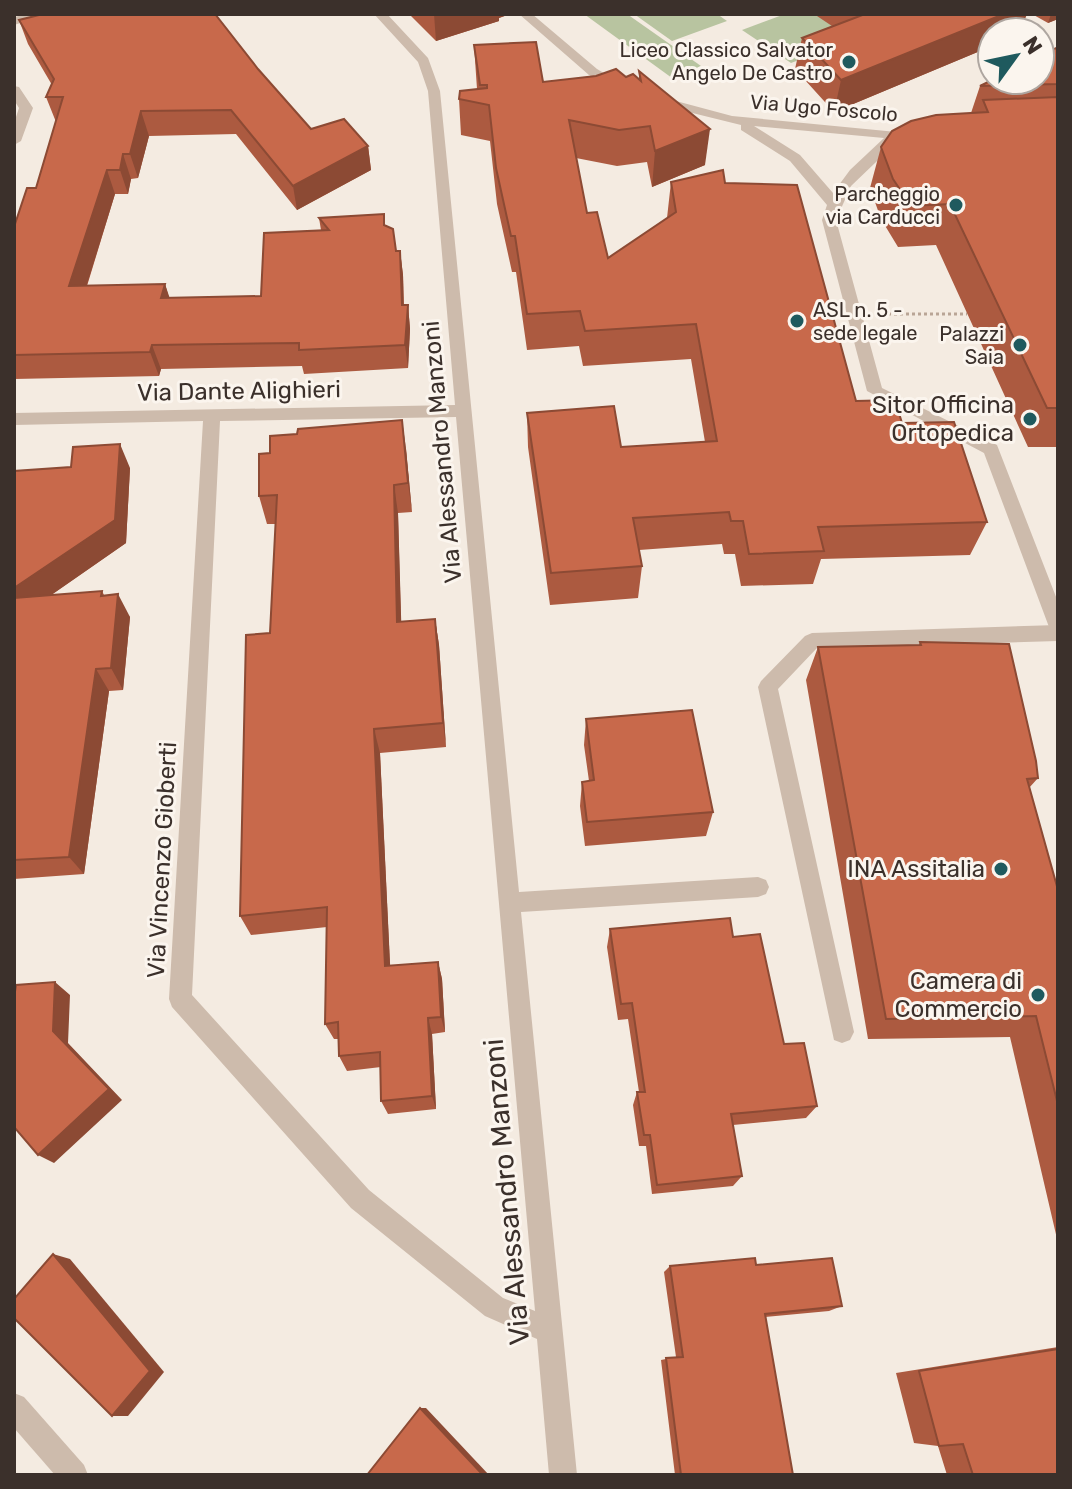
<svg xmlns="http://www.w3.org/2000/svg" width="1072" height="1489" font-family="Rubik,sans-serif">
<rect width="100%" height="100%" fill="#f4ebe1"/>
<g fill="#b8c4a0">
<path d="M584,14H627L701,66L672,78Z"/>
<path d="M634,14H717L727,21L672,41Z"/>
<path d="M785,14H877L893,24L791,63L742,30Z"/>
</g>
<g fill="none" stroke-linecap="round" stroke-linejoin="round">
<path stroke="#b9a596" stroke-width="3" stroke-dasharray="3 3" stroke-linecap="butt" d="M888,314H967"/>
<path fill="#cdbbac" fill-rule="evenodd" d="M1058,625V641L817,648L778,689L854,1032L850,1040L842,1043L834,1040L758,687L761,681L805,636L812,633Z"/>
<g fill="#cdbbac" fill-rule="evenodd">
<path d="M374,14H387L428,58L440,91L519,892L758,877L766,880L769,887L766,894L758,897L521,912L577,1475H549L537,1339L485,1316L351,1208L172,1007L169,999L203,421L14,425V413L455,405L428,91L418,62ZM456,417L535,1311L503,1298L369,1190L192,995L220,421Z"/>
<path d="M519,14H532L597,69L626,86L615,89L589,75Z"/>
<path d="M14,86L19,87L33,108L21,141L14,145V123L19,108L14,100Z"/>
<path d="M661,97L732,116L907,133V139L899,140L851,186L836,220L882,388L997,445L1058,602V635L1051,632L1049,627L984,453L867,391L822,220L827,205L790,161L741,130V125L656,104V98ZM754,126L884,138L850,170L833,193L800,155Z"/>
<path d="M14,1393L24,1397L84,1465L88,1475H55L14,1428Z"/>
</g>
<path fill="#cdbbac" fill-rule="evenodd" d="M28,14H49L14,25V17Z"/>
</g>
<g fill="#ac5a40">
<path d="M409,14H510L499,18V21L436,41Z"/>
<path d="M814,14H1027L992,32V46L834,112L795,69L802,38L832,26Z"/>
<path d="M1032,14H1058V19L1048,23Z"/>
<path d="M19,20L258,69L311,129L368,146L371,170L297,210L236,134L149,136L138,178L131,179L128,194H115L87,286L165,284L169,298L261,296L321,230L319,218L385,226L396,251H400L403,275L404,305H408L410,329L408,368L304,374L302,366L161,369L159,376L14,379V227L36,188L56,122L46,97L52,85L28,44Z"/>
<path d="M474,45L543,82L626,77L639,79V71L705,165L652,187L647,162L617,166L576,158L587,213L608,258L667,218L671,182L725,183L856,401L902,423L987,522L970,555L821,559L813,584L741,586L735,554H724L722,544L639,550L642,566L638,598L550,605L528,447L527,413L621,447L705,442L691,359L583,366L579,346L527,350L516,272H512L497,204L490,141L461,135L459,99L477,89Z"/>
<path d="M1058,47V447H1028L936,245L898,247L881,219L870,188L881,147L971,113L980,86Z"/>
<path d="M406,449L412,512L398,513L401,622L435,619L439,645L446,747L380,753L390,966L438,962L442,979L445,1032L432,1034L436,1109L388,1114L381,1101V1067L347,1071L339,1056L338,1039H334L325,1024L327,927L251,935L240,916L270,633L276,524H267L259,496Z"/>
<path d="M130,468L126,543L51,595L102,591L104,595L130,617L123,690L109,691L84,874L14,879V471Z"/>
<path d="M920,642L1038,778L1029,788L1058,890V1243L1010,1037L868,1039L806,680L818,647L919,645Z"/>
<path d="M586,719L713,812L706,836L585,846L580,806L582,782L589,781L584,745Z"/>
<path d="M610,929L733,937L784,1044L817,1106L806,1118L733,1125L742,1176L733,1186L652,1194L646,1146H639L633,1105L637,1092H639L628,1019L618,1020L607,947Z"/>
<path d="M756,1265L842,1306L829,1311L765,1317L793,1475H675L661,1360L676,1357L664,1272L670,1266Z"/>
<path d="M1058,1347V1475H947L938,1446L914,1443L896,1373Z"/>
</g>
<g fill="#8c4a34">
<path d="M434,14H510L499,18V21L436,41Z"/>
<path d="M1004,14H1027L1020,32H992V46L834,112L841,80Z"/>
<path d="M1051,14H1058V19L1048,23Z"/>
<path d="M141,111L149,136L138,178L130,154Z"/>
<path d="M710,129L705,165L652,187L655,151Z"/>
<path d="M368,146L371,170L297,210L293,186Z"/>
<path d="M123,154L131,179L128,194L120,170Z"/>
<path d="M107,170L115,194L79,310L69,286Z"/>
<path d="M400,251L403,275L404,329L402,305Z"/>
<path d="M165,284L173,308L161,298Z"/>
<path d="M408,305L410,329L408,368L405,345Z"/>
<path d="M152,345L161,369L159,376L150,352Z"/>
<path d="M402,420L406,449L412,512L408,483Z"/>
<path d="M120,444L130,468L126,543L14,621V588Z"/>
<path d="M394,485L398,513L402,648L397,622Z"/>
<path d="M118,594L130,617L123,690L111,668Z"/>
<path d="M435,619L439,645L446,747L443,723Z"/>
<path d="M96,669L109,691L84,874L69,857Z"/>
<path d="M374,729L380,753L391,984L385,966Z"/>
<path d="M438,962L442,979L445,1032L441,1017Z"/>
<path d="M55,982L70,995L68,1043L122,1100L54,1163L38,1155L53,1031Z"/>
<path d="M428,1018L432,1034L436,1109L432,1096Z"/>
<path d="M53,1254L70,1259L164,1372L128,1416H112Z"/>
<path d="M420,1408H426L489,1475H483Z"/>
</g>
<g fill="#c8694b" stroke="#8c4a34" stroke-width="2">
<path d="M43,14H215L258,69L311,129L344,119L368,146L293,186L231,110L141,111L130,154H123L120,170H107L69,286L165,284L161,298L261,296L264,233L329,230L319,218L384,214V225L393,229L396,251H400L402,305H408L405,345L299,350V343L152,345L150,352L14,355V227L27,188H36L63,97H46L54,79L19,20Z"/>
<path d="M865,14H1004L841,80L802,38Z"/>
<path d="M536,42L543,82L596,76L616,69L626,77L633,74L641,81L639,71L710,129L655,151L650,126L619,130L569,120L587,213L597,212L608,258L676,212L671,182L723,170L725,183L797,185L856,401L895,400L902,423L954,422L987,522L818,527L824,551L749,554L743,521H731L729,512L633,518L642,566L551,573L527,413L614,406L621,447L717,441L696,324L585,331L580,311L527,314L515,236H511L496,168L489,105L459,99L460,91L487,88V85H480L474,45Z"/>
<path d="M1058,47V84L980,86L992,80H1040V56Z"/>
<path d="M1058,97V408H1047L950,204L911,206L893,179L881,147L892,131L911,121L936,115L988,112L983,100Z"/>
<path d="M402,420L408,483L394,485L397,622L435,619L443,723L374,729L385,966L438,962L441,1017L428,1018L432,1096L381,1101L380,1052L339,1056L338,1022L325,1024L327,907L240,916L246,635L270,633L277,495L259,496V454L270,453V436L297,434L298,429Z"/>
<path d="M120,444L115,520L14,588V471L71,467L73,447Z"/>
<path d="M102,591L101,596L118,594L111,668L96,669L69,857L14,860V598Z"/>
<path d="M920,642L1009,644L1036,761L1038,778L1027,779L1058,890V1105L1036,1016L886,1019L818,647L921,645Z"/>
<path d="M692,710L713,812L587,822L582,782L594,780L586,719Z"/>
<path d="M730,918L733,937L760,934L784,1044L804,1043L817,1106L731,1114L742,1176L657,1185L650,1135H644L637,1092H645L632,1003L621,1004L610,929Z"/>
<path d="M55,982L53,1031L109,1089L38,1155L14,1127V998L16,985Z"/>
<path d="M53,1254L150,1371L112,1416L14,1318V1299Z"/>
<path d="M755,1258L756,1265L832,1258L842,1306L765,1314L793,1475H681L666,1358L683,1357L670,1266Z"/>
<path d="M1058,1349V1475H973L963,1444L939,1446L919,1371Z"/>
<path d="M420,1408L483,1475H367Z"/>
</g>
<g fill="#1f5a5e" stroke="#fbf5ee" stroke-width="3">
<circle cx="849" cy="62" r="8"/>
<circle cx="956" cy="205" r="8"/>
<circle cx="797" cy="321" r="8"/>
<circle cx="1020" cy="345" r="8"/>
<circle cx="1030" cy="419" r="8"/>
<circle cx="1001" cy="869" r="8"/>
<circle cx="1038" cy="995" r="8"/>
</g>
<g text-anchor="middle" stroke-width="6" stroke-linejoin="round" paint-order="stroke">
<g font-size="20" fill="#3b302b" stroke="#fbf5ee" text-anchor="end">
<text x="833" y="57">Liceo Classico Salvator<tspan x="833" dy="23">Angelo De Castro</tspan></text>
<text x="940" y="201">Parcheggio<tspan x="940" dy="23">via Carducci</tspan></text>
<text x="813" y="317" text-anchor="start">ASL n. 5 -<tspan x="813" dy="23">sede legale</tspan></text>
<text x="1004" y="341">Palazzi<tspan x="1004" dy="23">Saia</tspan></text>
</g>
<g font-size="20" fill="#3b302b" stroke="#fbf5ee">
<text transform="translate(824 108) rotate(5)" y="7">Via Ugo Foscolo</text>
</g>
<g font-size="24" fill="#3b302b" stroke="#fbf5ee">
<text transform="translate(239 391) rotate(-1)" y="8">Via Dante Alighieri</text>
<text transform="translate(442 452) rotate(-95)" y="8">Via Alessandro Manzoni</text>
<text transform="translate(162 860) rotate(-87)" y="8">Via Vincenzo Gioberti</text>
</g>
<g font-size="24" fill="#3b302b" stroke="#fbf5ee" text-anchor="end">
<text x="1014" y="413">Sitor Officina<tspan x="1014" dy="28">Ortopedica</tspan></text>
<text x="985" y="877">INA Assitalia</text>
<text x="1022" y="989">Camera di<tspan x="1022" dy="28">Commercio</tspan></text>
</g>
<g font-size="28" fill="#3b302b" stroke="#fbf5ee">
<text transform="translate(506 1192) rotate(-95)" y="10">Via Alessandro Manzoni</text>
</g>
</g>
<rect width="1072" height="1489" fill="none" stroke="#3b302b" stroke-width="32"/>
<g transform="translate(1016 56) rotate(57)"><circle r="38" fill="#fbf5ee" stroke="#aea6a0" stroke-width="2"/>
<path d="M0-6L14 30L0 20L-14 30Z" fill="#1f5a5e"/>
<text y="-12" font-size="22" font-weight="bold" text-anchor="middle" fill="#3b302b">N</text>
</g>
</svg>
